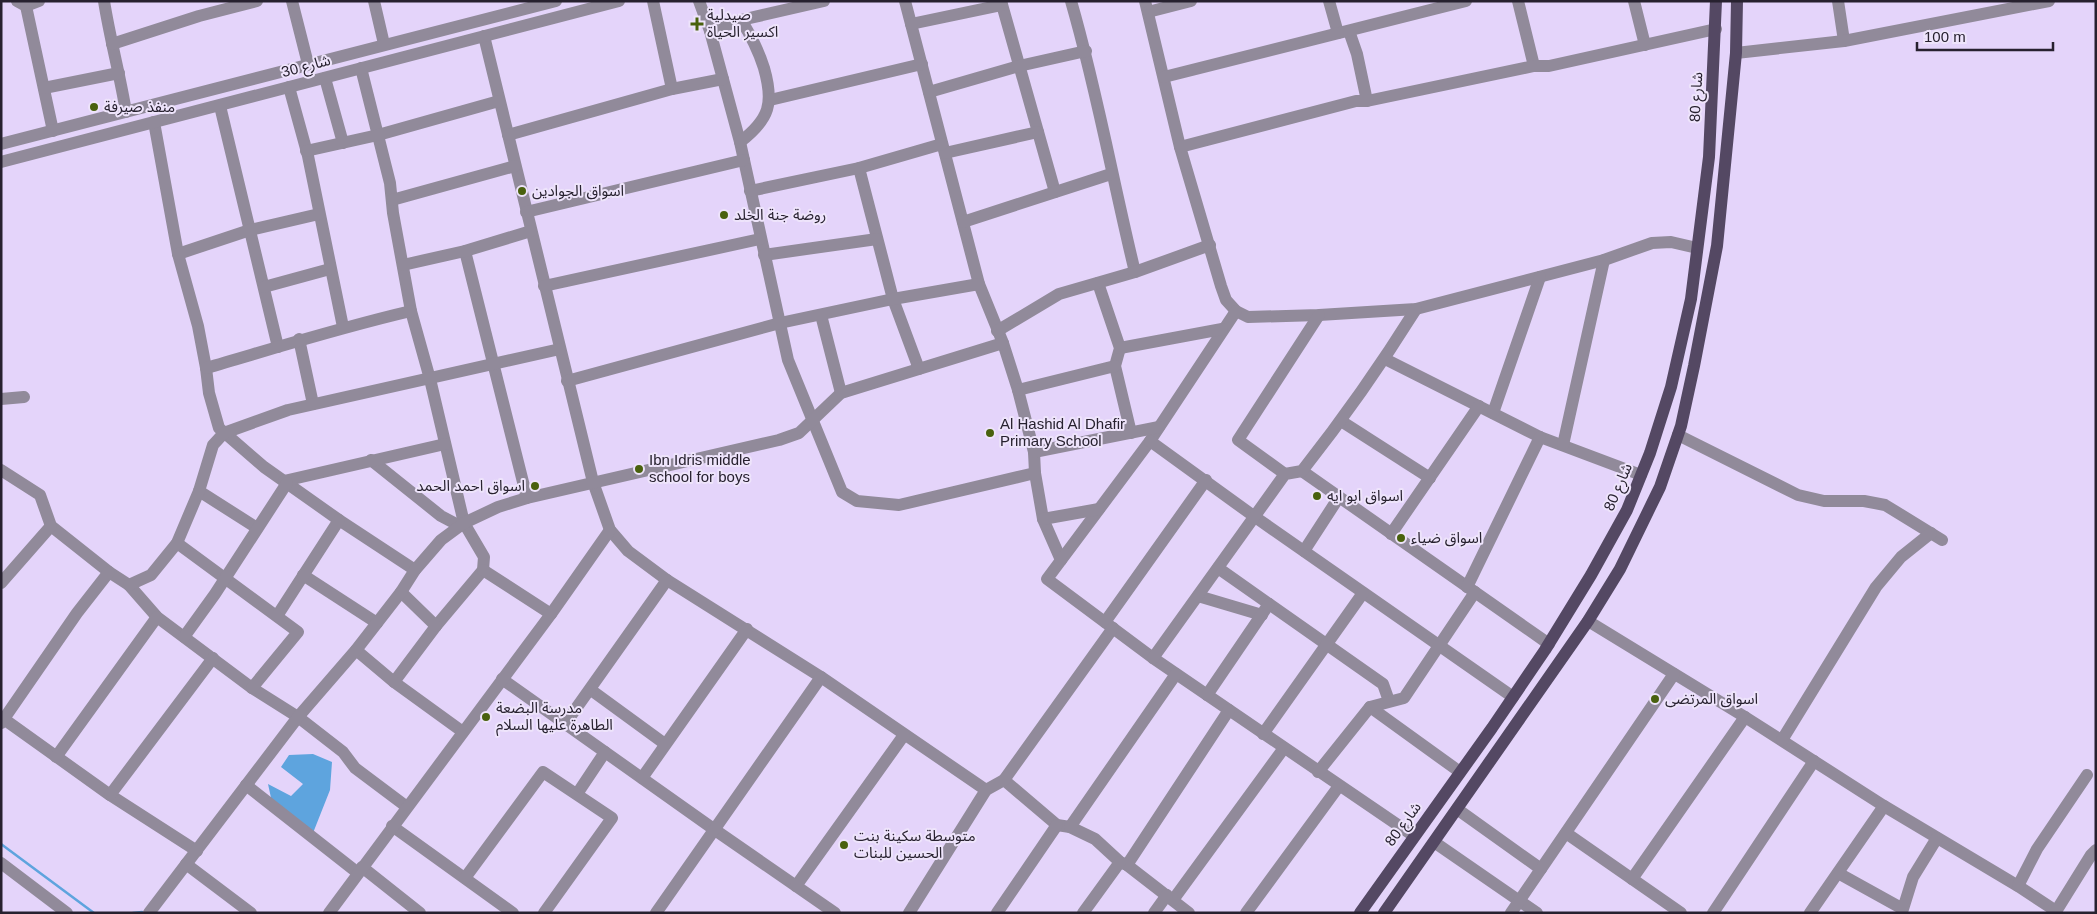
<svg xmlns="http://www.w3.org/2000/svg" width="2097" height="914" font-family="Helvetica,'Noto Sans Arabic',sans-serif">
<rect width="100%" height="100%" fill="#e4d4fa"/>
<path fill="#5ea4de" d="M313,754L332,762L330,790L313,833L273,807L268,784L291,796L303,784L281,767L289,755Z"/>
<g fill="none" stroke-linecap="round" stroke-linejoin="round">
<g stroke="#5ea4de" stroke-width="2.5">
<path d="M1,844L94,913"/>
<path d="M133,913L142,912"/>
</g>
<g stroke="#918a9a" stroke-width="12">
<path d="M17,1L26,6L53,131"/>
<path d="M104,1C110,39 120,75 126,112"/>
<path d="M292,1L308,64"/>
<path d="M374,1L384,44"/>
<path d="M653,1L672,89"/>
<path d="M699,1L710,31L740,142L788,360L842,492L857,501L899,505L1035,473"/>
<path d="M905,1L979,284L1003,343L1018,390L1034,452L1035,473L1043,519L1061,560"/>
<path d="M1001,1L1055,192"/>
<path d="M1071,1C1097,90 1113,182 1135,272"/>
<path d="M1145,1L1180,147L1221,286L1226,300L1236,311L1248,317L1319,315L1416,309L1604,260L1652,243L1671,242L1697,248"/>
<path d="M1329,1L1338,33"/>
<path d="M1518,1L1534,66"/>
<path d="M1634,1L1645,45"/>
<path d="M1838,1L1844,41"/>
<path d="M26,6L39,1"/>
<path d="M1148,12L1191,1"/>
<path d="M741,20L824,1"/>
<path d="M911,24L1002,5"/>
<path d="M710,31L741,20C752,37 758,49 764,68C774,103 770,119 740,142"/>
<path d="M1349,31L1357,54L1367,101"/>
<path d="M484,36L593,482L610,530L628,551L667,580L821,677L986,790"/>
<path d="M112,44L199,16L257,1"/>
<path d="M1736,53L1844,41L2049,1"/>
<path d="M361,68L390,183L393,213L411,311L430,379L464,523L484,557L483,570L436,626L394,682"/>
<path d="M1164,77L1466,1"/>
<path d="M325,78L343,143"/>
<path d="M289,87L308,156L343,327"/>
<path d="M44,88L119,73"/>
<path d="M929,92L1019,66L1086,51"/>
<path d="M770,100L922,64"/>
<path d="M220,106L278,347"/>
<path d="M154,122L178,254L198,326L206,368L209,393L219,428L264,467L339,520L415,570"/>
<path d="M508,135L672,89L723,79"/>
<path d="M1,144L556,1"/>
<path d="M1180,147L1356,101H1367L1534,66H1549L1716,29"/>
<path d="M306,151L378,135L499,101"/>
<path d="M945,153L1038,132"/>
<path d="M1,162L619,1"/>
<path d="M859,168L893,299L919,369"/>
<path d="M750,191L859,168L942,144"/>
<path d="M392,200L515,166"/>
<path d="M526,212L744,160"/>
<path d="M963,222L1111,174"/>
<path d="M465,251L527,498"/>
<path d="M178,254L250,230L319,214"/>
<path d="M764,255L877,239"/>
<path d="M403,265L465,251L531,231"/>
<path d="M1098,283L1120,348L1115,366L1131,433"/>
<path d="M544,286L760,239"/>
<path d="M264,287L330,269"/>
<path d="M1236,311L1150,441L1047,579L1153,658L1414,836"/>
<path d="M821,315L841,393"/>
<path d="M997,331L1059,294L1135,272L1210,245"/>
<path d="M299,339L313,404"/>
<path d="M1120,348L1222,329"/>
<path d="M1385,359L1540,437L1641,475"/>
<path d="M206,368C275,348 342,327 411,311"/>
<path d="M567,381L780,323L893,299L979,284"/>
<path d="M1018,390L1115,366"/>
<path d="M1,399L24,397"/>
<path d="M1493,413L1540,277"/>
<path d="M1341,421L1430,478"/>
<path d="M1678,435L1798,495L1824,501H1864L1885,505L1942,540"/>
<path d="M1150,441L1255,517L1513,697"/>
<path d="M1563,445L1604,260"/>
<path d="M1034,452L1159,427"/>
<path d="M371,460L441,516L460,526"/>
<path d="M1,470L40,495L51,526L109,572L129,585L157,617L252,688L298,717L343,752L355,768L407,807"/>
<path d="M1302,471L1549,644"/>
<path d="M1285,474L1238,440L1319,315"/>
<path d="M284,481L445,444"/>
<path d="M199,491L257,528"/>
<path d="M1043,519L1099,509"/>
<path d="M1391,534L1479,406"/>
<path d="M177,543L298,632L252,688"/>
<path d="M1304,551L1339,497"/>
<path d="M1218,568L1383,684L1389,701"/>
<path d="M483,570L551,614"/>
<path d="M303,575L377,623"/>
<path d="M1,583L51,526"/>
<path d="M129,585L151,575L177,543L199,491L213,445L224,433L288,410L560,349"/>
<path d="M1467,587L1540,437"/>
<path d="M401,592L436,626"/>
<path d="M1198,596L1262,615"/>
<path d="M277,616L339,520"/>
<path d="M1588,621L1745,717L1884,806L2018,886L2056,911"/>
<path d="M1105,622L1206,480"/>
<path d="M184,637L215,594L287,483"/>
<path d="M356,650L394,682L463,732"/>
<path d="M1153,658L1285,474L1302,471C1343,419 1381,365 1416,309"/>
<path d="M502,679L715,830L835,913"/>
<path d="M591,690L665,744"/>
<path d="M1207,695L1269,604"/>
<path d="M1370,707L1460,772"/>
<path d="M1,717L110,795L197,851"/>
<path d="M1,723L77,613L109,572"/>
<path d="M565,724L667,580"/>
<path d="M1263,734L1363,593"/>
<path d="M1782,740L1876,587L1901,557L1931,533"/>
<path d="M56,757L157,617"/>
<path d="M1318,772L1370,707L1404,698L1475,592"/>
<path d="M642,778L747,629"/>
<path d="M1004,780L1057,825L1070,827L1095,839L1120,862L1127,865L1189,913"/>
<path d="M246,785L358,873"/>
<path d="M577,794L605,752"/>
<path d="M110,795L213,658"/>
<path d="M1457,809L1541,869"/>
<path d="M392,826L513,913"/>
<path d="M1070,827L1176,674"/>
<path d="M1566,833L1681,913"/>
<path d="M1434,842L1537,913"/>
<path d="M1,863L67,913"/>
<path d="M186,864L251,913"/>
<path d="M1127,865L1229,710"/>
<path d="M362,867L420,913"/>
<path d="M1838,873L1903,909L1913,877L1937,838"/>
<path d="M465,878L543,772L612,818L544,913"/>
<path d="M1632,879L1745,717"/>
<path d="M796,886L904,735"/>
<path d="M2018,886L2037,849L2087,775"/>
<path d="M1173,900L1284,748"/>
<path d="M149,913L298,717L356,650L401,592L415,570L441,540L464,523L498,507L527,498L779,440L799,433L841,393L1003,343"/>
<path d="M329,913L551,614L610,530"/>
<path d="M656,913L821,677"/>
<path d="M909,913L986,790L1004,780L1113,628"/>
<path d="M997,913L1057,825"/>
<path d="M1083,913L1120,862"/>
<path d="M1154,913L1167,895"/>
<path d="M1246,913L1339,786"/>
<path d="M1511,913L1674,674"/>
<path d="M1713,913L1814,761"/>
<path d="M1810,913L1884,806"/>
<path d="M2055,913L2091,855L2096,850"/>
</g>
<g stroke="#544863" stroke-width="12">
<path d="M1360,913L1492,728L1545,650L1591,575L1627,510L1650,453L1671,387L1691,299L1709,157L1716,1"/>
<path d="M1384,913L1588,621L1620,569L1660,487L1681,426L1694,366L1717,246L1736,53L1737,1"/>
</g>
</g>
<g fill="#49610e" stroke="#eee4fb" stroke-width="2">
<path d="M694.5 16.5h5v5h5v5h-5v5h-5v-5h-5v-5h5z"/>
<circle cx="94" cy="107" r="5"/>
<circle cx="522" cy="191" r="5"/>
<circle cx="724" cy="215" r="5"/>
<circle cx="990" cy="433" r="5"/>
<circle cx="639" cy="469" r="5"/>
<circle cx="535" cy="486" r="5"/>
<circle cx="1317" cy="496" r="5"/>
<circle cx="1401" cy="538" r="5"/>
<circle cx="1655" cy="699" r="5"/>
<circle cx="486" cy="717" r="5"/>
<circle cx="844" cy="845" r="5"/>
</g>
<g text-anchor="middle" stroke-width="4" stroke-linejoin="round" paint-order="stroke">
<g font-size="15" fill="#27212f" stroke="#eee4fb" text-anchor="start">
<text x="707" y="20">صيدلية<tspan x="707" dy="17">اكسير الحياة</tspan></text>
<text x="104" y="112">منفذ صيرفة</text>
<text x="532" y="196">اسواق الجوادين</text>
<text x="734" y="220">روضة جنة الخلد</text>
<text x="1000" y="429">Al Hashid Al Dhafir<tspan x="1000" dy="17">Primary School</tspan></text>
<text x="649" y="465">Ibn Idris middle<tspan x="649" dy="17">school for boys</tspan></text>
<text x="525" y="491" text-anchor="end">اسواق احمد الحمد</text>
<text x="1327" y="501">اسواق ابو ايه</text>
<text x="1411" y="543">اسواق ضياء</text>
<text x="1665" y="704">اسواق المرتضى</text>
<text x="496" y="713">مدرسة البضعة<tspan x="496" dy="17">الطاهرة عليها السلام</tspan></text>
<text x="854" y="841">متوسطة سكينة بنت<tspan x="854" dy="17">الحسين للبنات</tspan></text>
</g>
<g font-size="15" fill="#27212f" stroke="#eee4fb">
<text transform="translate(306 66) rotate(-15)" y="5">شارع 30</text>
<text transform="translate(1696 97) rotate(-87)" y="5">شارع 80</text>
<text transform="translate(1618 487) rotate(-67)" y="5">شارع 80</text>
<text transform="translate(1403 824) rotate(-54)" y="5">شارع 80</text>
</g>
</g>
<rect width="2097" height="914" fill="none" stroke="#27212f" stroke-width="5"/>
<path d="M1917 42v8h136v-8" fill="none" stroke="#27212f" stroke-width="2.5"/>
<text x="1924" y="42" font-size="15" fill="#27212f" stroke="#eee4fb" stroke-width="4" paint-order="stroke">100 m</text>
</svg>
